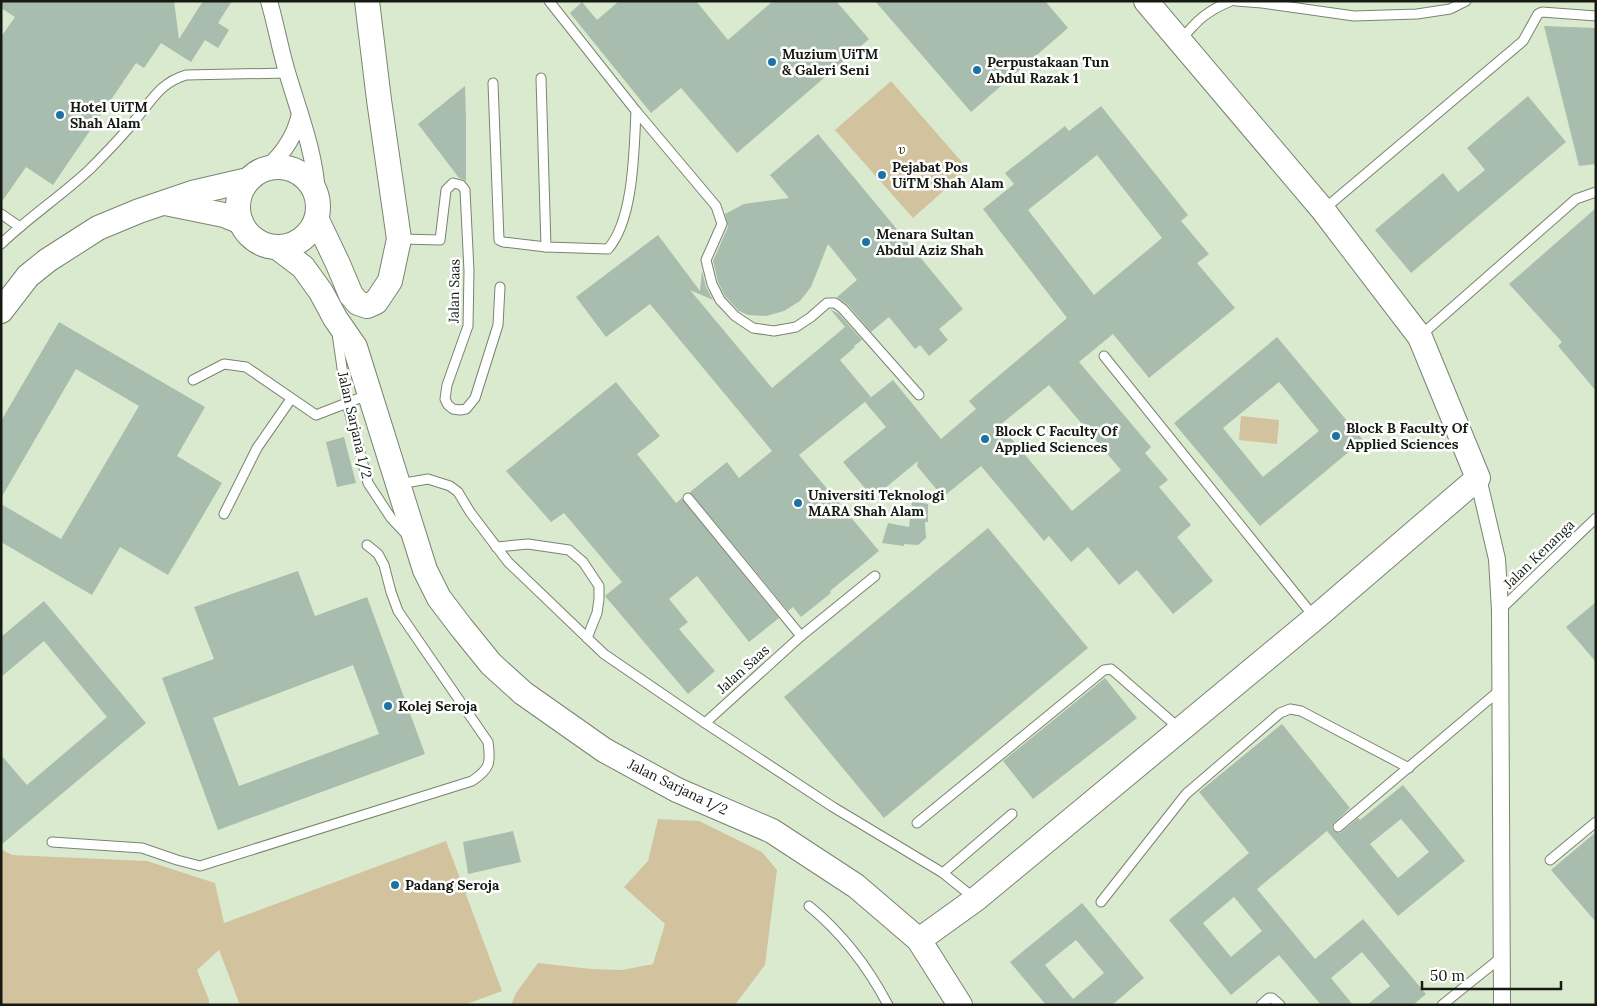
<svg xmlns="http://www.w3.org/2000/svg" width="1597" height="1006" font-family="Lora,serif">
<rect width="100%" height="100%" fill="#e8f4df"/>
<rect fill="#daeacf" x="1" y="1" width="1595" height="1004"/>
<g fill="#d2c39e">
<path d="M891,81L968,169L913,218L835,130Z"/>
<path d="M1241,416L1279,420L1277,444L1239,440Z"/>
<path d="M658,819L699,821L762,852L777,870L765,965L735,1005H511L516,993L538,963L591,969L622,970L653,964L665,924L624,887L648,861Z"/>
<path d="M446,841L502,991L464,1005H240L219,950L197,970L209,1000V1005H1V849L12,855L147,861L215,883L224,923Z"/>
</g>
<g fill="#a9bdae" fill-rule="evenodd">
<path d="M1,1H174L179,39L203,1H232L218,23L229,30L218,48L205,40L191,62L161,43L144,68L136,63L53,185L26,167L1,203V37L15,17L1,8Z"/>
<path d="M619,1H696L728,40L773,1H836L869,39L737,153L681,88L651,113L570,13L582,2L597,20Z"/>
<path d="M875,1H1045L1068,28L971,112Z"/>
<path d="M1544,26L1596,28V164L1579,166Z"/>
<path d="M465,86L466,120V181L459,178L418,124Z"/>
<path d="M1528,96L1566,142L1411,273L1375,230L1443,173L1458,192L1485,170L1467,148Z"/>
<path d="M1101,106L1188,215L1181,221L1209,254L1197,263L1235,308L1149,378L1113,334L1079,362L1151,447L1145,453L1168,480L1159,487L1191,525L1177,537L1213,581L1173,614L1137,570L1119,585L1088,547L1071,562L1049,536L1044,541L981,466L943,497L917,466L918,461L873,498L843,462L886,427L865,402L893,380L941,439L976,409L969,401L1067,318L983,209L1014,184L1005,173L1065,126L1069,131ZM1097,155L1162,238L1094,295L1028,210ZM1049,385L1121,470L1072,511L1000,425Z"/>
<path d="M818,134L963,309L939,329L948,340L929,356L920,345L915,349L889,317L871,332L848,305L837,297L857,280L828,244L811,287L800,301L784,311L766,316L748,315L739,311L725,296L718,282L713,261L728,227L725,214L744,204L789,198L770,175Z"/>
<path d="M1596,208V391L1558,346L1562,342L1509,284Z"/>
<path d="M658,235L700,291L702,271L706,287L713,300L690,290L772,388L845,327L830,309L839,314L862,340L854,346L855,347L840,360L871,397L799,455L879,551L830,591L831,593L801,617L793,607L788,611L690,492L727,462L739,478L772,451L650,304L606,337L576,297Z"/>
<path d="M59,322L205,407L177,456L222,483L168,575L120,547L92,595L1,542V504L61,539L139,406L76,369L1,498V421Z"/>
<path d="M1277,337L1363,440L1260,526L1174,423ZM1279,382L1319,431L1263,477L1223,428Z"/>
<path d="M616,382L660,436L637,454L676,503L682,498L779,618L749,642L697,576L669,599L688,622L679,629L715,671L688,694L605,596L622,582L564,513L551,522L506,471Z"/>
<path d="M344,437L356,483L337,487L326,442Z"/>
<path d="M912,501L928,504V522H925L926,538L918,545L904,544V546L882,543L888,523L909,527Z"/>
<path d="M988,528L1088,648L884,818L784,697Z"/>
<path d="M298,571L315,616L367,597L425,754L218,830L162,678L214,659L194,607ZM353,665L379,734L239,786L213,718Z"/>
<path d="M44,601L146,723L1,845V755L27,785L107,717L44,641L1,677V637Z"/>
<path d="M1596,602V662L1566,627Z"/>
<path d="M1105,678L1137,718L1033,799L1003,761Z"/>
<path d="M1282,724L1350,808L1334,823L1332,828L1334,831L1340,833L1358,818L1360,820L1403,785L1465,861L1398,916L1327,831L1257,889L1315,959L1363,919L1426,994L1413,1005H1367L1390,986L1362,952L1331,978L1353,1005H1321L1279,955L1231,995L1169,920L1249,853L1199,792ZM1401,819L1429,852L1398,878L1370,844ZM1234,897L1262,931L1231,957L1203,923Z"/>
<path d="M513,831L521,862L468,874L463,842Z"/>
<path d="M1596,832V922L1551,870Z"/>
<path d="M1082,903L1144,978L1112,1005H1046L1010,962ZM1076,940L1104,973L1073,999L1045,965Z"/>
</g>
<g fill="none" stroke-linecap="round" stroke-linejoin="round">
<g stroke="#798471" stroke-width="11">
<g id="lane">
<path d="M549,1L636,111L716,206L722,224L706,260L712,284L720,300L735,316L753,328L774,331L796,327L811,317L827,303H835L843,309L919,395"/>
<path d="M1236,1L1262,3L1354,16L1417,14L1450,9L1466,1"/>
<path d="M1181,40C1197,20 1207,11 1231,1"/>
<path d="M541,78L546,247L608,249C634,219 634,150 636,111"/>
<path d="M493,83L499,240L503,242L546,247"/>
<path d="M1323,210L1523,41L1538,14L1542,12L1596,16"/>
<path d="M1,214L20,227"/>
<path d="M401,239L440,240L446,190L453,183L461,185L465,190L469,271L468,326L447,385L445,399L448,405L453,409L460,410L466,409L475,398L498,325L500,287"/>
<path d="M1,244C29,217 61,196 89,170C105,154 122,137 136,119C153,99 160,83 186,75L287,73"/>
<path d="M337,333L347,403L368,483L391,518L406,534"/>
<path d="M1420,336L1576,199L1596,192"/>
<path d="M1104,356L1315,618"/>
<path d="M193,380L224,364L246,367L316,415L370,394"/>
<path d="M399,484L428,479L450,486L458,492L470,512L508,562L604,654L705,723L833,807L943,873L974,898"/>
<path d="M688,498L801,636"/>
<path d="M224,514L257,448L291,399"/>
<path d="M496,547L528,544L569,550L583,562L599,586V599L597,613L587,638"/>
<path d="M1500,610L1596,518"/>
<path d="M705,723L801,636L875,576"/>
<path d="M917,823L1104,670L1111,669L1117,674L1180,729"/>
<path d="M1338,827L1500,690"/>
<path d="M52,842L142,848L177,860L200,866L472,781C490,769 491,763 488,742L398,611L391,592L384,565L378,554L367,545"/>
<path d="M1550,860L1596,822"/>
<path d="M943,873L1012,814"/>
<path d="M1101,902L1186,794L1280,713L1290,709L1301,711L1409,768"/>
<path d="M809,906C842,933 868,967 888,1005"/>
<path d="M1261,1005L1269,998H1272L1280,1005"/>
<path d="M1442,1005L1503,956"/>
</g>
</g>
<g stroke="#798471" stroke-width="18">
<g id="street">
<path d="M269,1C276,25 280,49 287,72C299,113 315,152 317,195"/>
<path d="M267,168C284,153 295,136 300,114"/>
<path d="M1478,478L1497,559L1500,610L1502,1005"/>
</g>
</g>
<g stroke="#798471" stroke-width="26">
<g id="secondary">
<circle cx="278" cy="207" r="40"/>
<path d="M165,203L224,215L241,222"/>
<path d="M317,220L338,264L351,295L358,303L367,306L376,302L390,281L399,239L379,100L367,1"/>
<path d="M278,248L303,267L321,292L335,318L355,347L425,570L439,598L461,627L491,664L523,693L604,750L677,790L772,831L856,886L919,940L960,1005"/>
<path d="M1,311L28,276L48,260L98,228L139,211L192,193L248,180"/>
<path d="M919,940L976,899L1315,618L1478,478L1420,337L1323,210L1146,1"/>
</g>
</g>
<use href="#lane" stroke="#fff" stroke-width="9"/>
<use href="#street" stroke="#fff" stroke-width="16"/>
<use href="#secondary" stroke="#fff" stroke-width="24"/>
</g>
<g fill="#1c73a3" stroke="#fff" stroke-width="2">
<circle cx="772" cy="62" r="5"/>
<circle cx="977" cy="70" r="5"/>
<circle cx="60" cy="115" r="5"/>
<circle cx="882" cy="175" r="5"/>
<circle cx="866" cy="242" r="5"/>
<circle cx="1336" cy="436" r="5"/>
<circle cx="985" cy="439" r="5"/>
<circle cx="798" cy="503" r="5"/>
<circle cx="388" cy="706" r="5"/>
<circle cx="395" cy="885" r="5"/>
</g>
<g text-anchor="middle" stroke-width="5" stroke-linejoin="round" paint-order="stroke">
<g font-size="14" font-weight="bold" fill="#161a13" stroke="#fff" text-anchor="start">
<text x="782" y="59">Muzium UiTM<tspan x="782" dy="16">&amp; Galeri Seni</tspan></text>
<text x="987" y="67">Perpustakaan Tun<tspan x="987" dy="16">Abdul Razak 1</tspan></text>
<text x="70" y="112">Hotel UiTM<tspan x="70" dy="16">Shah Alam</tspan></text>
<text x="892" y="172">Pejabat Pos<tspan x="892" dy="16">UiTM Shah Alam</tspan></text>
<text x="876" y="239">Menara Sultan<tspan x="876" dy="16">Abdul Aziz Shah</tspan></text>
<text x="1346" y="433">Block B Faculty Of<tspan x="1346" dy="16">Applied Sciences</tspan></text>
<text x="995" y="436">Block C Faculty Of<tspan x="995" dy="16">Applied Sciences</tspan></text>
<text x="808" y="500">Universiti Teknologi<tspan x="808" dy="16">MARA Shah Alam</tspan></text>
<text x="398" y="711">Kolej Seroja</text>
<text x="405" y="890">Padang Seroja</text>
</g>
<g font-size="14" font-style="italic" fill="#352b0e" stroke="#fff">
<text x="902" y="154">v</text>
</g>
<g font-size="14" fill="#161a13" stroke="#fff">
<text transform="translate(454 291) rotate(-89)" y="5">Jalan Saas</text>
<text transform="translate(355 425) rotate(77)" y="5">Jalan Sarjana 1/2</text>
<text transform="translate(1539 554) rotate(-44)" y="5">Jalan Kenanga</text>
<text transform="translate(743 669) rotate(-42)" y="5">Jalan Saas</text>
<text transform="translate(678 787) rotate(26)" y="5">Jalan Sarjana 1/2</text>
</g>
</g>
<rect width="1597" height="1006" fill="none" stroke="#161a13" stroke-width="5"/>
<path d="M1422 981v8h139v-8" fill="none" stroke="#161a13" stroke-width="2.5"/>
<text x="1430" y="981" font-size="15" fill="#161a13" stroke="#ffffff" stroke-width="4" paint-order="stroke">50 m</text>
</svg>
